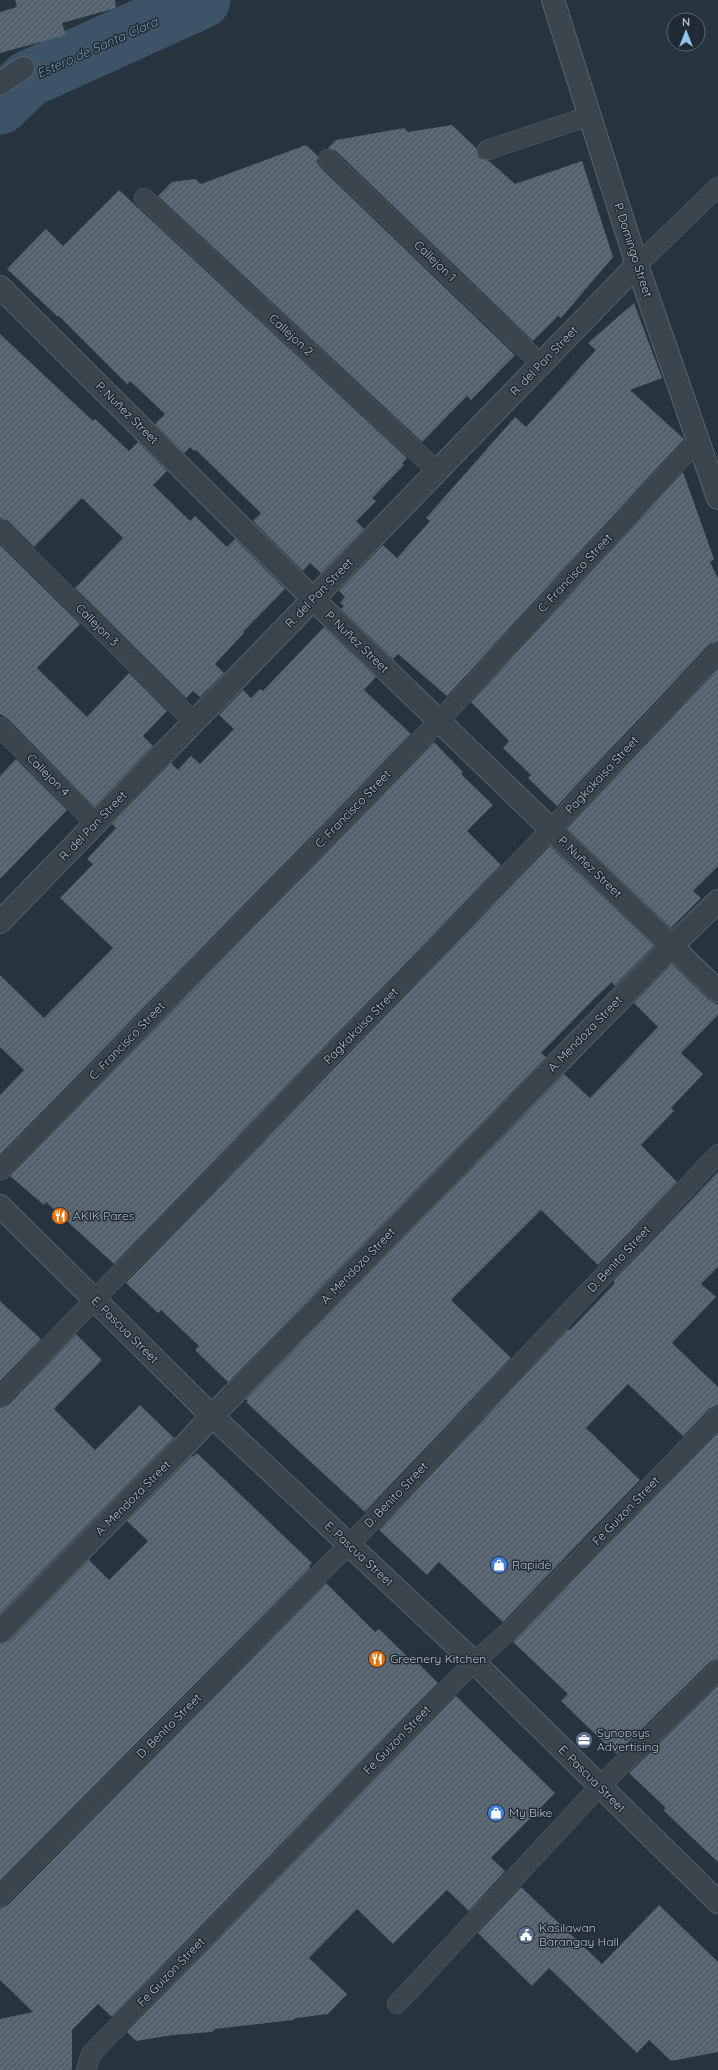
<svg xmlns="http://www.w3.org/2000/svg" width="718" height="2070" font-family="Quicksand,sans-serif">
<defs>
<pattern id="building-hatch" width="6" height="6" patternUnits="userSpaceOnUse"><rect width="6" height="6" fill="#55626e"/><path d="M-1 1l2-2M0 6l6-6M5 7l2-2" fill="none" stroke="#6b7781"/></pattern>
</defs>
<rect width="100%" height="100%" fill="#27343e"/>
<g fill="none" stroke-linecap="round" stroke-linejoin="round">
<path stroke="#3d5466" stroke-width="57" d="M0,106L28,79L202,0"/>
</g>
<g fill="url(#building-hatch)">
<path d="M15,0H115L116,8L62,23L66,35L0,53V12L17,7Z"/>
<path d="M452,125L476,148L479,158L489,161L515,184L582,161L613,257L561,318L558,316L533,341L336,151L328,148L336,140L404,128L408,132Z"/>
<path d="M306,145L318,156L317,162L320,167L515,355L471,400L467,396L422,442L158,196L172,182L195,179L201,184Z"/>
<path d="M119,190L407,458L402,463L404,465L372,498L376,501L356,521L364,529L321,573L310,563L303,571L253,521L261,513L196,450L194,451L190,447L184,453L155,424L165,414L130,381L127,384L59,316L58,317L7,269L46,229L63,246Z"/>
<path d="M634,303L662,378L630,390L684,439L447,696L398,654L393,659L341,609L344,606L340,603L345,597L339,591L383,545L397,558L430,521L426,518L515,417L526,427L596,350L588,343Z"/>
<path d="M0,334L93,421L95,419L129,451L138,442L167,471L153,485L190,521L195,516L227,547L235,539L285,589L243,632L244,633L215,664L224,673L200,697L193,691L186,698L75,588L123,538L82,498L34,547L8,521L0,518Z"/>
<path d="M683,472L714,559L710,562L718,578V641L710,644L557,806L528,778L531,775L503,748L509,741L471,702Z"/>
<path d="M0,545L80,624L37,668L87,717L129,673L167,711L143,736L153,746L94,807L8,719L0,714Z"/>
<path d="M324,627L376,677L364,690L411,734L0,1155V1095L24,1070L0,1047V975L44,1018L113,948L60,898L93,864L87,859L116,828L112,824L171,763L178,770L191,756L200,764L234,729L219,715L243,690L251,698L260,689L263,691Z"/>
<path d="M718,668V866L693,891L701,898L671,928L567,828Z"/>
<path d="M434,742L463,772L461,774L493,805L467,831L501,865L114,1264L46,1202L44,1205L10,1176Z"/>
<path d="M16,759L67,810L0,879V776Z"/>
<path d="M550,846L654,946L615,986L612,982L595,998L541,1053L546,1057L228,1382L195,1350L199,1346L161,1310L158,1313L126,1283Z"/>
<path d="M672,964L709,1000L718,1005V1015L681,1053L703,1074L671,1108L674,1111L641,1145L677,1182L598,1265L541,1210L452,1299V1301L511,1358L365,1512L246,1402L248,1401L246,1399L564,1074L590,1098L658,1027L634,1003Z"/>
<path d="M718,1172V1267L701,1284L716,1297L672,1343L718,1387V1405L710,1408L683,1436L628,1384L586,1428L640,1480L503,1622L439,1562L427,1575L379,1530L568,1329L570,1330L614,1284V1280Z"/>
<path d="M0,1301L41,1339L0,1381Z"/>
<path d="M76,1334L102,1360L54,1409L95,1450L140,1405L174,1438L0,1614V1408L8,1405Z"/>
<path d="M718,1432V1659L710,1662L616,1754L561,1701L568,1694L513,1642Z"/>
<path d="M197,1453L312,1563L309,1566L310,1568L0,1881V1644L9,1641L89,1560L109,1580L148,1541L127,1521L192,1456L193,1457Z"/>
<path d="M326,1583L375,1632L379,1629L413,1662L415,1660L438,1683L112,2017L98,2004L72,2030V2070H0V2019L33,2012L0,1980V1908L8,1905Z"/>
<path d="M718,1685V1862L663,1810L666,1808L629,1773Z"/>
<path d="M456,1696L555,1793L491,1858L505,1871L469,1911L447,1890L393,1944L357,1909L309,1958L347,1994L328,2014L296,2018L293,2020L215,2029L212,2032L173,2035L136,2041L127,2032Z"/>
<path d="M521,1887L602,1964L659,1905L718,1962V2052L671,2061L649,2040L637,2053L549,1968L532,1986L478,1933Z"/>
</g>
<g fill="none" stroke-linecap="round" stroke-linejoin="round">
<g stroke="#58636c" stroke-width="20">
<g id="service">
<path d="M487,150L589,116"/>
<path d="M328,159L541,364"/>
<path d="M144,198L437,471"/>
<path d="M637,265L718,187"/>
<path d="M0,529L194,722"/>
<path d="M0,727L95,823"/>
<path d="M0,1171L438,722L698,440"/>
<path d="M0,1397L551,829L718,652"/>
<path d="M0,1897L380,1513L718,1154"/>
<path d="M397,2004L600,1786L718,1670"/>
<path d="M86,2070L91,2054L474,1662L516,1625L718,1416"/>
</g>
</g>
<g stroke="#58636c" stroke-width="24">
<g id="minor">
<path d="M553,0L637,265L718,498"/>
<path d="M0,84L23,68"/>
<path d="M0,287L313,599L718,991"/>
<path d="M0,922L637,265"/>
<path d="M0,1632L188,1442L212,1416L672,946L718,901"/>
</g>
</g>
<g stroke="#58636c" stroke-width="24">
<path id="tertiary" d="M0,1206L212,1416L474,1662L718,1902"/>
</g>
<use href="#service" stroke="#3b454e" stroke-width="19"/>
<use href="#minor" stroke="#3b454e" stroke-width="22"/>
<use href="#tertiary" stroke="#3b454e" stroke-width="22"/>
</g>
<defs>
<g id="restaurant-disc" transform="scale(0.9)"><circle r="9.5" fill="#e8710a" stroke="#1f2a34"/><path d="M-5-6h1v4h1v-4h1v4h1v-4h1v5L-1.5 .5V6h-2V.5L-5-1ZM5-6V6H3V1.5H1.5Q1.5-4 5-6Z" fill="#fff"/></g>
<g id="shop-disc" transform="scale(0.9)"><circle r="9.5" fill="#3f7fe0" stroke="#1f2a34"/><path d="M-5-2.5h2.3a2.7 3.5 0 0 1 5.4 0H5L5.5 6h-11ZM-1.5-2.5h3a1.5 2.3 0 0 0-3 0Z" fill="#fff"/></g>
<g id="office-disc" transform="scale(0.9)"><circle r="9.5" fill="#5c6f8a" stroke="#1f2a34"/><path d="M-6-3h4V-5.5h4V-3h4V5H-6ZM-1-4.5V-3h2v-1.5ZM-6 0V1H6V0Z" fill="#fff"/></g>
<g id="civic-disc" transform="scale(0.9)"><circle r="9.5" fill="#5c6f8a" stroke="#1f2a34"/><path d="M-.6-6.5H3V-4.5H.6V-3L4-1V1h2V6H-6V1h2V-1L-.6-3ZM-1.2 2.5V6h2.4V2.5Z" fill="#fff"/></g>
</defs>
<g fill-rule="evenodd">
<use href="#restaurant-disc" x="60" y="1216"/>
<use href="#shop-disc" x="499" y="1565"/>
<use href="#restaurant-disc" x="377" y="1659"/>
<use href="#office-disc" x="584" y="1740"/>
<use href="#shop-disc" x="496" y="1813"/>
<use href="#civic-disc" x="526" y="1935"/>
</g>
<g text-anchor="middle" stroke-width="3" stroke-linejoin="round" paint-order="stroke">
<g font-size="12" fill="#b7c0c9" stroke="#1f2a34">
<text transform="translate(633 250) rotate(72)" y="4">P. Domingo Street</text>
<text transform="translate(435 261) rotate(44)" y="4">Callejon 1</text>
<text transform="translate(291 335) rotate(43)" y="4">Callejon 2</text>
<text transform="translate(544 361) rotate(-46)" y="4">R. del Pan Street</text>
<text transform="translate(127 413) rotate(45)" y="4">P. Nuñez Street</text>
<text transform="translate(575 573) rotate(-47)" y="4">C. Francisco Street</text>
<text transform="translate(319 593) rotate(-46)" y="4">R. del Pan Street</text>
<text transform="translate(97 625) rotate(45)" y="4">Callejon 3</text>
<text transform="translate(357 642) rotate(44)" y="4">P. Nuñez Street</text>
<text transform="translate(48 775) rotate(45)" y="4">Callejon 4</text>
<text transform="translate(602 775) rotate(-47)" y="4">Pagkakaisa Street</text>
<text transform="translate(353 809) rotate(-46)" y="4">C. Francisco Street</text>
<text transform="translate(93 826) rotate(-46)" y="4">R. del Pan Street</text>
<text transform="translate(590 867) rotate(44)" y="4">P. Nuñez Street</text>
<text transform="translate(361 1026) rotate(-46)" y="4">Pagkakaisa Street</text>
<text transform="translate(585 1034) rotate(-46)" y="4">A. Mendoza Street</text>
<text transform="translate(127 1041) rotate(-46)" y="4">C. Francisco Street</text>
<text transform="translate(619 1259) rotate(-47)" y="4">D. Benito Street</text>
<text transform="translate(358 1266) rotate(-46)" y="4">A. Mendoza Street</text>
<text transform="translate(125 1330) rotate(45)" y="4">E. Pascua Street</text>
<text transform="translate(396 1495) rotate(-46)" y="4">D. Benito Street</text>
<text transform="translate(133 1498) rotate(-45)" y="4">A. Mendoza Street</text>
<text transform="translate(626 1511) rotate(-46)" y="4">Fe Guizon Street</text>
<text transform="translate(359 1554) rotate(43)" y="4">E. Pascua Street</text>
<text transform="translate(169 1726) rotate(-45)" y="4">D. Benito Street</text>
<text transform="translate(397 1740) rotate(-46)" y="4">Fe Guizon Street</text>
<text transform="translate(592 1779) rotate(45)" y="4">E. Pascua Street</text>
<text transform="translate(171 1972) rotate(-46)" y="4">Fe Guizon Street</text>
</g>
<g font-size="12" fill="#b7c0c9" stroke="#1f2a34" text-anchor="start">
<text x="73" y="1220">AKIK Pares</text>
<text x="512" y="1569">Rapidè</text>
<text x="390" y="1663">Greenery Kitchen</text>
<text x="597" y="1737">Synopsys<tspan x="597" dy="14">Advertising</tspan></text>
<text x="509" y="1817">My Bike</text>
<text x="539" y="1932">Kasilawan<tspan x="539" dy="14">Barangay Hall</tspan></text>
</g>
<g font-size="13" font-style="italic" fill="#7995aa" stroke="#1f2a34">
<text transform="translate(97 47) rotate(-24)" y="5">Estero de Santa Clara</text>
</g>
</g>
<g transform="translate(686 32)"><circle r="19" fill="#1f2a34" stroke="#5c6670"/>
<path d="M0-3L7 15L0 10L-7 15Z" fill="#93c3f2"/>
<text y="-6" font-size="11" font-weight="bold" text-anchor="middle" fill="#b7c0c9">N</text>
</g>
</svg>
